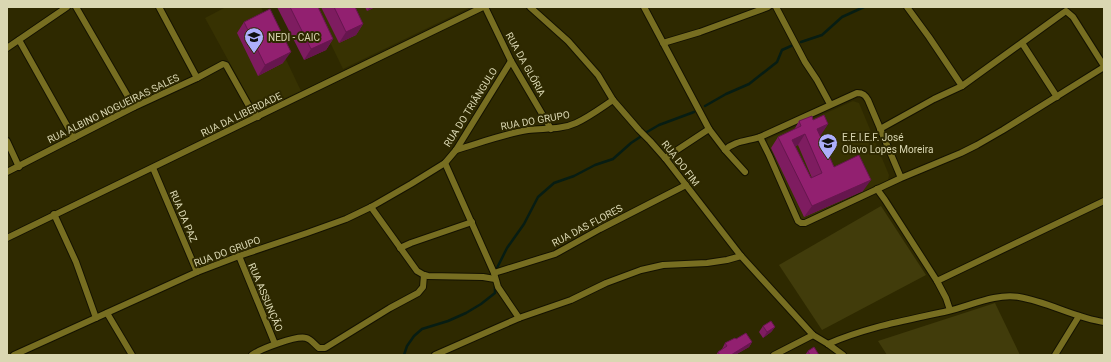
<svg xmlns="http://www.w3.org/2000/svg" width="1111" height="362" font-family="Roboto,sans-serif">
<rect width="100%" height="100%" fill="#2e2900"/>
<g fill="#373202">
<path d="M226,7H261L301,91L256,111L205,18Z"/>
<path d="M313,7H471L343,69Z"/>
<path d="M853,101L859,103L889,175L888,181L805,222L801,220L766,145L768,139Z"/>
</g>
<g fill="#413c0b">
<path d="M881,206L926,275L822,330L779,265Z"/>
<path d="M995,303L1020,355H887L878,341Z"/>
</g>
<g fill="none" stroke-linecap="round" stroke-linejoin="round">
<g stroke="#071d13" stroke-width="2.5">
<path d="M801,42L822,35L842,17L864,7"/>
<path d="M705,106L726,94L749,84L777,62L782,50L791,46"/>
<path d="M647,132L659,125L694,112"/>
<path d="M497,268L507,248L524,224L538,197L554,183L574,176L595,165L613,159L631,143L640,137"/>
<path d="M404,355L407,346L414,336L422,329L448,321L466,313L481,304L495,293V286"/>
</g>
<g stroke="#141200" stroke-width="8">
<g id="minor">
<path d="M76,7L134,107"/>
<path d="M159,7L197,78"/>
<path d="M485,7L511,61L551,129"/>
<path d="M530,7L568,41L598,75L613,100L639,130L650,141L665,158L741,256L813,335L828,344L843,355"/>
<path d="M644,7L709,129L725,150L745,172"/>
<path d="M776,7L805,62L817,80L830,104"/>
<path d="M907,7L929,37L962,86"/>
<path d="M19,40L74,138"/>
<path d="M663,43L700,32L768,7"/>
<path d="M1022,43L1057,97"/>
<path d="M7,48L67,7"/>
<path d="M880,129L934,99L962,86L1063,13L1066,11L1073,17L1104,66"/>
<path d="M7,141L19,167"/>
<path d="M456,150C480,143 503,134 528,130C544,128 561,130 576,123C589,117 601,108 613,100"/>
<path d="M725,150C734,141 748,141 760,137"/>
<path d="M665,158L709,129"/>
<path d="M445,163L494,273L498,287L519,318L571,300L606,283L641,270L663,265L707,263L727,260L741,256"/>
<path d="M153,168L197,272"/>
<path d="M7,172L134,107L197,78L223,64L226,65L249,106L258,117"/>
<path d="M901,178L868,100C865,95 863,93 857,93L760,137L769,155L798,221L801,223H805L901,178L961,153L977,145L1003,130L1104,67"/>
<path d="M877,189L885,200L937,281L946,298L950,310"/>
<path d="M371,207L417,271L424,275L428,276L483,277L495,279"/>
<path d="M54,214L76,262L96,318"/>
<path d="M7,238L483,7"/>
<path d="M400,248L411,243L472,222"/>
<path d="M239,256L275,344"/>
<path d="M494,273L555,254L600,229L686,185"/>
<path d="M937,281L1104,201"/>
<path d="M107,313L132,355"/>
<path d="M828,344C866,327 908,320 948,311C970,306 996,293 1019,297C1049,302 1075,318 1104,322"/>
<path d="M14,355L197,272L239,256L307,233L346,219L371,207L411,184L445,163L456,150L511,61"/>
<path d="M252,355C260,349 297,335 306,338C311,339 315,345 319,348H325L390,308L418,293L423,287L424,275"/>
<path d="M435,355L519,318"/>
<path d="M774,355L813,335"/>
<path d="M1055,355L1079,316"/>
</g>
</g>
<use href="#minor" stroke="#776e21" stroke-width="6"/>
</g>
<g fill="#7e1c60" fill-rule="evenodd">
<path d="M277,7H318L333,39L326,50L304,60Z"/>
<path d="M321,7H355L363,24L356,35L339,43Z"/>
<path d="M365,7H375L367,11Z"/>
<path d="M244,22L283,63L258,76L237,33Z"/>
<path d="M813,120L828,124L820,135L834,167L863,191L804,217L771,148L778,137L794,130L799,121ZM798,145L812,178H811L795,146Z"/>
<path d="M763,326L775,327L771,332L763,338L759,332Z"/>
<path d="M736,339L752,342L749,347L735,355H716L718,352L722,349L725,343Z"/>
<path d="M808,351L819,355H805Z"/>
</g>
<g fill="#66164e">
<path d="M370,7H375L367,11Z"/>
<path d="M363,24L356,35L339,43L346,32Z"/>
<path d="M333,39L326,50L304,60L311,49Z"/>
<path d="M291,52L283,63L258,76L265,65Z"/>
<path d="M828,124L821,135L810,140L817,129Z"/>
<path d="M805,134L798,145L785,151L792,140Z"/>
<path d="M871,180L863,191L804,217L812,206Z"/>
<path d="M775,327L771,332L763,338L767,332Z"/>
<path d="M752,342L749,347L735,355H731Z"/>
</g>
<g fill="#922070" stroke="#66164e" fill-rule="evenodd">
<path d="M290,7H318L333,39L311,49Z"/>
<path d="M334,7H355L363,24L346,32Z"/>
<path d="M270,9L291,52L265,65L244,22Z"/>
<path d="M824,115L828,124L817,129L834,167L859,155L871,180L812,206L778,137L801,126L799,121L812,116L813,120ZM805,134L822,173L811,178L792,140Z"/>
<path d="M771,321L775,327L767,332L763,326Z"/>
<path d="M746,333L752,342L731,355H720L718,352L727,346L725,343L735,338L736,339Z"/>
<path d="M814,347L819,355H810L808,351Z"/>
</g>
<defs>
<g id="school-pin" transform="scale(1)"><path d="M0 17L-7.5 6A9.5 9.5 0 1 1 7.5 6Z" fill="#adaffb" stroke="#2e2900"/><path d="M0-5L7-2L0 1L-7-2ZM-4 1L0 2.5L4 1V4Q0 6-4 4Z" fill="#111"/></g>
</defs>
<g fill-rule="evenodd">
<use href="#school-pin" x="254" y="37"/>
<use href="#school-pin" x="828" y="143"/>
</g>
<g text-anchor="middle" stroke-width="4" stroke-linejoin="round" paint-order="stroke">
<g font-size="10" fill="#dad7b2" stroke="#2e2900" text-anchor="start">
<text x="268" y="41">NEDI - CAIC</text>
<text x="842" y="141">E.E.I.E.F. José<tspan x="842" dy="12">Olavo Lopes Moreira</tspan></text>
</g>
<g font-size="10" fill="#dad7b2" stroke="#2e2900">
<text transform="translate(526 64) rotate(61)" y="4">RUA DA GLÓRIA</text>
<text transform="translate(470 107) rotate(-58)" y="4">RUA DO TRIÂNGULO</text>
<text transform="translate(113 108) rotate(-26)" y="4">RUA ALBINO NOGUEIRAS SALES</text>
<text transform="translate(241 114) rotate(-26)" y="4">RUA DA LIBERDADE</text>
<text transform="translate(535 120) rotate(-10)" y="4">RUA DO GRUPO</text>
<text transform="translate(681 163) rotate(52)" y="4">RUA DO FIM</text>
<text transform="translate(184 216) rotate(67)" y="4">RUA DA PAZ</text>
<text transform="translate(587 225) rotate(-28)" y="4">RUA DAS FLORES</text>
<text transform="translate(227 251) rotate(-20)" y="4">RUA DO GRUPO</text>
<text transform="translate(266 297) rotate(67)" y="4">RUA ASSUNÇÃO</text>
</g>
</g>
<rect width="1111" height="362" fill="none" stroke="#dad7b2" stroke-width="16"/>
</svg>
